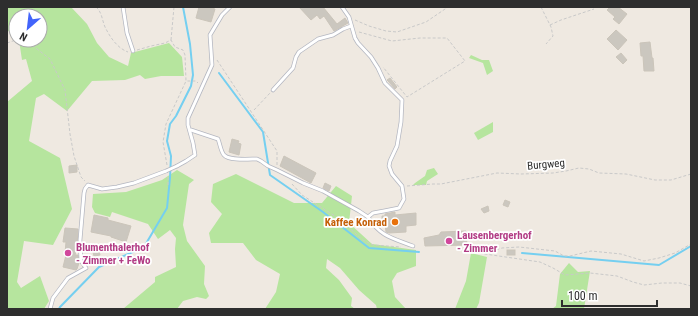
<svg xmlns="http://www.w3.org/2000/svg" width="698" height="316" font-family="'Roboto Condensed',sans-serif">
<rect width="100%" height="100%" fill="#efe9e1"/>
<g fill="#b6e59e">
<path d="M7,7H71L87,24L97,43L109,57L128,66L131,53L169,43L182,57L184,76H161L145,79L140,75L125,80L92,81L67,111L44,94L36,98L29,141L60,158L72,209L53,245L24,241L17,282L21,288L40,276L49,301L44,309H7V102L32,81L26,59L22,60L19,40H40V16H16V32L7,31Z"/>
<path d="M471,55L482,60H489L493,71L487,75L483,63L469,58Z"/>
<path d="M493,122V132L478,140L474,133Z"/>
<path d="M434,168L438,174L427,181L426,185H413L415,183L425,176L427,170Z"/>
<path d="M177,170L194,180L189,184L183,225L187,241L205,266L204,284L209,296L206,299L197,297L183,301L177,309H123L155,282V277L176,267L175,249L176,238L170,230L158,239L148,224L112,212L110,217L95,213L92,207L93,194L126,192L162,180Z"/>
<path d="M236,174L294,203H322L336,186L352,196L349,223L372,244L416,250V266L397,273L392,281L395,297L406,309H377L376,305L359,290L340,268L327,259L326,268L339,280L352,298L351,306L355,309H265L276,292L280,274L256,260L243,243H211L209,233L222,214L211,202L213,184Z"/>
<path d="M471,253L487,257L479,303L476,309H455L466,281Z"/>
<path d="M569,263L578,272L590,271L584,309H552L556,306L560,274Z"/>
</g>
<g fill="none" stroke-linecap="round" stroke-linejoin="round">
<g stroke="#75cff0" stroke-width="2">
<path d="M219,73L263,132L270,175L323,212L369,248L419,252"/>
<path d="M522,253L659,265L691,246"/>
<path d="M59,309L60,307L99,267L144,247L167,208L170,178L171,156L167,141L170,124L176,116L191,86L193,75L190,44L183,7"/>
</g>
</g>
<g fill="#cbc7bf" stroke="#cbc5ba">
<path d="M199,7H208L215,9L211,22L196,18Z"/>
<path d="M299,7H323L337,24L345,18L348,23L334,31L324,16L320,19L317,15L311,20Z"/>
<path d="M610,7H618L627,14L619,24L613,19L615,17L607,10Z"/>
<path d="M616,30L627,40L618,50L607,39Z"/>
<path d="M650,42L652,58H653L654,71H644L643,56H641L640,43Z"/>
<path d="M621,53L627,60L623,64L616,57Z"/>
<path d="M390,78L397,87L395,89L388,81L387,80Z"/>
<path d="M232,139L239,141L238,143L241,144L239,155L229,152Z"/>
<path d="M284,156L316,173L311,183L280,166Z"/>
<path d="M77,165V172L69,173V166Z"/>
<path d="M325,183L331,186L329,191L323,188Z"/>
<path d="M505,200L510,202L508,207L503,205Z"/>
<path d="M488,206L489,211L484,213L481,209Z"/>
<path d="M395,212V215L416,213V225L406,226V232L389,233L386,232L385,224H382V216H385V214Z"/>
<path d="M94,215L108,218V220L131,226L126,242L111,237V236L91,232Z"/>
<path d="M65,228L78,229L77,246L75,255H78L79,263L77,269L76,270L63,267L66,255L65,253L66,242H63Z"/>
<path d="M466,231L467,245L425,246L424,238L439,235L441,232Z"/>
<path d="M98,247L100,255L94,256L92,249Z"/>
<rect x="507" y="250" width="8" height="5"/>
</g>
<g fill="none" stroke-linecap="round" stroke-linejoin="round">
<g stroke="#b4b7c1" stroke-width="4.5">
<g id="lane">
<path d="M123,7L127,33L133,51"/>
<path d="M342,7L349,17L355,38L358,43L371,57L378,68L385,83L402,100L401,122L397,146L390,161L389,166L392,174L402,186L404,199L399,208L384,211L373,213L368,217C381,237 392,238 413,246"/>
<path d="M273,90L293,68L296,57L299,52L318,39L333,35L343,29L351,26"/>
<path d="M191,130L218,139C220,144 221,152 224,155C229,161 250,159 257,159L261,161L268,166L277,170L303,183L323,191L359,211L368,217"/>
<path d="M177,166L186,161L195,155L193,143L188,125V118L212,65L210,35L222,15L230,7"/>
<path d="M50,309L53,298L68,278L86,268L81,261L80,240L84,193L85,189L88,185L102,189L117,187L134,183L166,171"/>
</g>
</g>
<g stroke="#c9c9c9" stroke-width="1" stroke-dasharray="3 2" stroke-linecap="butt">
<path d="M96,7C102,12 102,20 105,27C110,37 117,48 128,52"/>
<path d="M541,7L551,27L553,36L546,44"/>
<path d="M355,20L369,26L386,31L397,32L426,22L448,7"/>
<path d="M550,25L561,20L594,9"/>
<path d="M359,32L392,41L420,38H447L465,61L407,97L383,67"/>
<path d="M24,40L28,42L50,59L65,90L70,134L74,156L81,177L85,181"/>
<path d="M171,40L174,7"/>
<path d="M7,43L16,40"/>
<path d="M137,50L151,46L165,43L171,40L175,47L183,50L185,55L186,81H196L198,83"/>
<path d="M217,60L277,151V165"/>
<path d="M254,110L270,93"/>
<path d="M167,165L163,142L166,124L186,81"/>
<path d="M292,184L302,195L341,220L358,236L363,240L373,245L401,247"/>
<path d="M168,185V176"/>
<path d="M407,186L433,184H441L497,173L521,174L553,173L566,171L579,168L589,169L599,173L626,174L655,180H671L691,174"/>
<path d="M465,249L485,254L540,262L553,268L565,275L590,273L617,276L633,282L644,285L662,283H680L691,286"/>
<path d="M487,253L502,248L519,247L555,251L564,256H570L591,251L621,254L644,261L659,258L675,253L691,244"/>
</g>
<use href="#lane" stroke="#fff" stroke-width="3"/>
<g stroke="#b4b7c1" stroke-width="4.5" stroke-linecap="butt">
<path id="lane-bridge" d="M166,171L177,166"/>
</g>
<use href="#lane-bridge" stroke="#fff" stroke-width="3"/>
</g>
<circle fill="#e8710a" stroke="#fff" stroke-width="1.5" cx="395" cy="222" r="4"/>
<g fill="#d1479c" stroke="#fff" stroke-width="1.5">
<circle cx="449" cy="241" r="4"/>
<circle cx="68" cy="253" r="4"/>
</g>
<g text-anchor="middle" stroke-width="3.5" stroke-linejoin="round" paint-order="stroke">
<g font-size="11" fill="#2e2e2e" stroke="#fff">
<text transform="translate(546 164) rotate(-5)" y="4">Burgweg</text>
</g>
<g font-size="11" font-weight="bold" fill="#c56008" stroke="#fff" text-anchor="end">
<text x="387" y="226">Kaffee Konrad</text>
</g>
<g font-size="11" font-weight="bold" fill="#b23c85" stroke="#fff" text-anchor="start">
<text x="457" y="239">Lausenbergerhof<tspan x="457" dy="13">- Zimmer</tspan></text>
<text x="76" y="251">Blumenthalerhof<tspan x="76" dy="13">- Zimmer + FeWo</tspan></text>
</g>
</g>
<rect width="698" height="316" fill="none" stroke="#2e2e2e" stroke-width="16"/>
<g transform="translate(28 28) rotate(208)"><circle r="19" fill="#ffffff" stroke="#ababab"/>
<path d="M0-3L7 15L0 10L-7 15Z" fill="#4264fb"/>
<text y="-6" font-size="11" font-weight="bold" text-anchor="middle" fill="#2e2e2e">N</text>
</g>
<path d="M562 300v6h95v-6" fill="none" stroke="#2e2e2e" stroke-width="2"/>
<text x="568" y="300" font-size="12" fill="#2e2e2e" stroke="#ffffff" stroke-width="3" paint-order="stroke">100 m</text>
</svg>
